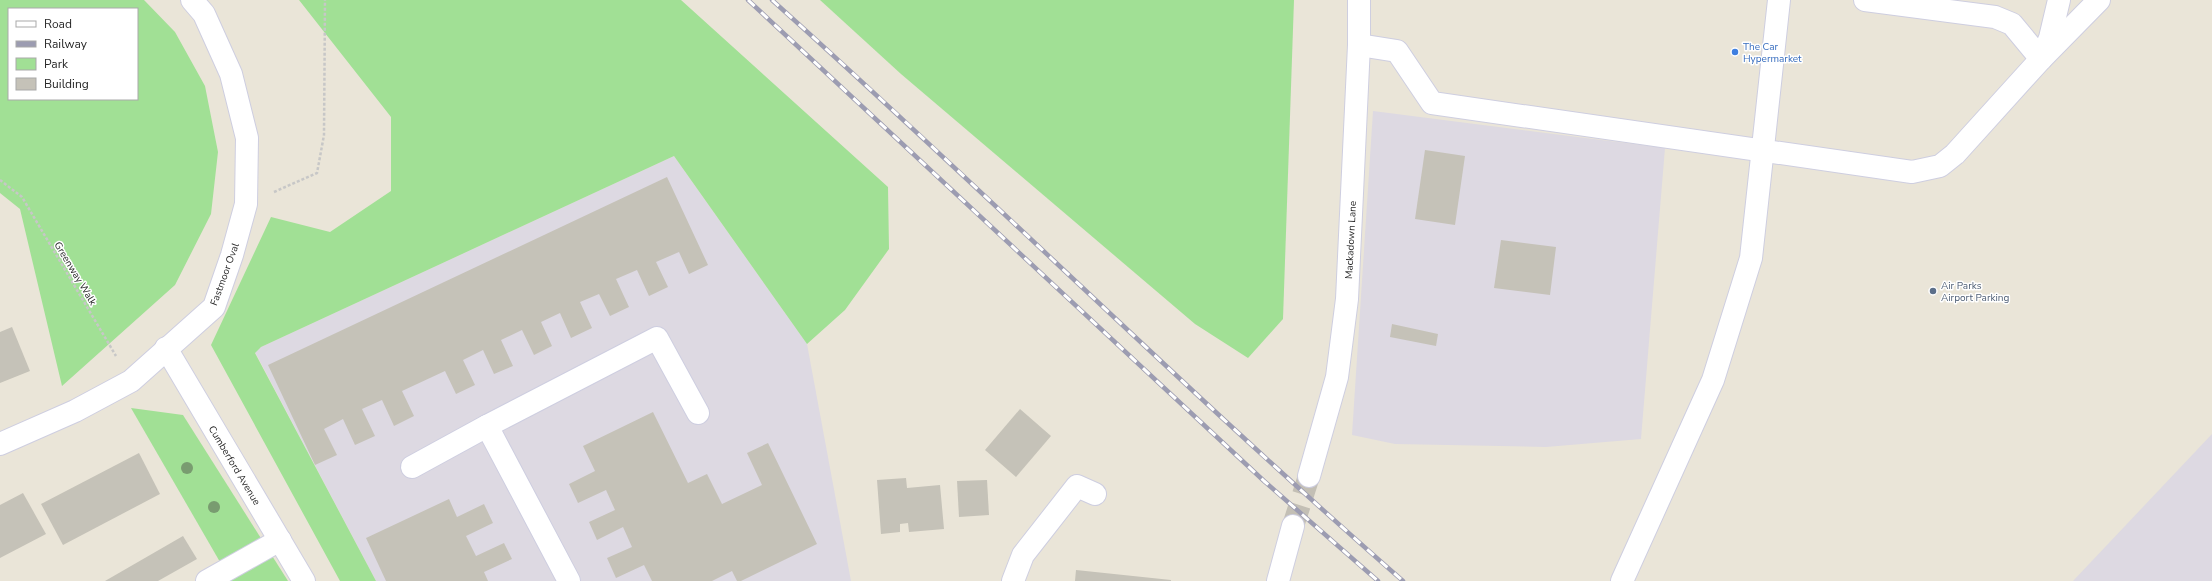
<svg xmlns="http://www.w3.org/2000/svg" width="2212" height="581" font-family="'Nunito Sans',sans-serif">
<rect width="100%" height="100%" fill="#eae5d8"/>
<g fill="#ddd9e2">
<path d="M1373,111L1665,148L1641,439L1546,447L1395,444L1352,435Z"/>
<path d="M674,156L807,344L851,581H376L255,352L261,347Z"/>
<path d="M2212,434V581H2073Z"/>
</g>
<g fill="#a1e095" fill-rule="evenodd">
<path d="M0,0H144L175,32L205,86L218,152L211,214L175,285L62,386L20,209L0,193ZM9,9H137V99H9Z"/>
<path d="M299,0H681L888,187L889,249L845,310L807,344L674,156L261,347L255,353L376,581H340L211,345L271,217L330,232L391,191V117Z"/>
<path d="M820,0H1294L1283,319L1248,358L1195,324L901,74Z"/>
<path d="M131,408L183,415L288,581H231Z"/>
</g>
<g fill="#c5c2b8">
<path d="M1425,150L1465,156L1455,225L1415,219Z"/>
<path d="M667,177L708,265L689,274L679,252L656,262L668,287L649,296L637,270L616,279L629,307L610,316L599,294L580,302L592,328L571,338L560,313L541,322L552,346L534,355L522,330L501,340L513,366L494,374L483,350L463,360L475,385L456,394L445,371L402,391L414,416L394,426L382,400L362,409L375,436L355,445L343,419L324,429L337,455L315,465L268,365Z"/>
<path d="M1501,240L1556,247L1550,295L1494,288Z"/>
<path d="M1392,324L1438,334L1436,346L1390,337Z"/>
<path d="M12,327L30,371L0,383V332Z"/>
<path d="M1020,409L1051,436L1016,477L985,450Z"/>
<path d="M653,412L688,483L707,474L722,504L762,485L747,453L768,443L817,544L741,581H737L732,571L712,581H652L644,565L616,578L607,558L632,547L623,527L597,540L589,522L615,510L606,490L578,503L569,484L595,471L583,446Z"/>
<path d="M139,453L160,494L63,545L41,504Z"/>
<path d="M906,478L907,488L940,485L944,529L909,532L908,523L900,524V532L881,534L877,480Z"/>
<path d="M987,480L989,515L959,517L957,481Z"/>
<path d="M23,493L46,534L0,558V505Z"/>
<path d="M449,499L457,517L484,504L493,523L466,536L476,556L504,543L512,559L484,572L488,581H386L366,538Z"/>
<path d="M183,536L197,559L158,581H105Z"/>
<path d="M1076,570L1171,580V581H1075Z"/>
</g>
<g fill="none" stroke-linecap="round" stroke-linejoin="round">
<path stroke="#c3bfb5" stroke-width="22" stroke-dasharray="22 11" stroke-linecap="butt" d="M1293,526L1309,476"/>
<g stroke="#cecee0" stroke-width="24">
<g id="minor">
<path d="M1865,0L1995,17L2012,24L2041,59L2050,38L2059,0"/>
<path d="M1359,45L1397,51L1432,103L1912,172L1940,166L1955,154L2041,59L2099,0"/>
<path d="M166,348L304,581"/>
<path d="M0,444L75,411L131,381L214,307L232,255L246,204L247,138L231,74L204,14L192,0"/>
<path d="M412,467L487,426"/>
<path d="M1309,476L1337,377L1347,299L1359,45V0"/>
<path d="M207,581L280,540"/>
<path d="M569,581L487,426L657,338L698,413"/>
<path d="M1013,581L1023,555L1077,486L1095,494"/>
<path d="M1278,581L1293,526"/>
<path d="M1622,581L1713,380L1751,258L1779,0"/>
</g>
</g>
<g stroke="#c7c7c7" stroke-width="2.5" stroke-dasharray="3 2" stroke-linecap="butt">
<path d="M0,180L22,197L116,356"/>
<path d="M274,192L317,173L324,135L325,0"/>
</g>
<use href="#minor" stroke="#fff" stroke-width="22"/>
<g stroke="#9c9cb1" stroke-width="4.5">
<g id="rail">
<path d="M748,0L1264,481L1378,581"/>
<path d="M772,0C985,191 1188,393 1403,581"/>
</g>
</g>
<use href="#rail" stroke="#fff" stroke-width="3" stroke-dasharray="9" stroke-linecap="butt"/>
</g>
<g fill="#799c70">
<circle cx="187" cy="468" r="6"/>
<circle cx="214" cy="507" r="6"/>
</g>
<circle fill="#3f7fe0" stroke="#fff" stroke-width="1.5" cx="1735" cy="52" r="4"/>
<circle fill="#5c6f8a" stroke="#fff" stroke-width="1.5" cx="1933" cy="291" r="4"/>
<g text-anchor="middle" stroke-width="3" stroke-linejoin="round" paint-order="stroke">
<g font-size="10" fill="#366cbe" stroke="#fff" text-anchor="start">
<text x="1743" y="50">The Car<tspan x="1743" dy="12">Hypermarket</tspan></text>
</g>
<g font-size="10" fill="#272727" stroke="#fff">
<text transform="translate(1350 240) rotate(-87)" y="4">Mackadown Lane</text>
<text transform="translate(76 273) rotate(59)" y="4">Greenway Walk</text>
<text transform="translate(224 274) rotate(-70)" y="4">Fastmoor Oval</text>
<text transform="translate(235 465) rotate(59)" y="4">Cumberford Avenue</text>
</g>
<g font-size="10" fill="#4e5e75" stroke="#fff" text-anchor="start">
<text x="1941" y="289">Air Parks<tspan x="1941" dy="12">Airport Parking</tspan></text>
</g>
</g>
<rect x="8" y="8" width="130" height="92" fill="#ffffff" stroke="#a9a9a9"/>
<rect x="16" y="21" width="20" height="6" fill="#ffffff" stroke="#a9a9a9"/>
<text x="44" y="28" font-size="12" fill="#272727">Road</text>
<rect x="16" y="41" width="20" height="6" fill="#9c9cb1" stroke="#a9a9a9"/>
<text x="44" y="48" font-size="12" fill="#272727">Railway</text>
<rect x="16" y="58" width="20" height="12" fill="#a1e095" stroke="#a9a9a9"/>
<text x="44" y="68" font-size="12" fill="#272727">Park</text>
<rect x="16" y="78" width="20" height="12" fill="#c5c2b8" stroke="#a9a9a9"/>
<text x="44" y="88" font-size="12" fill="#272727">Building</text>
</svg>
